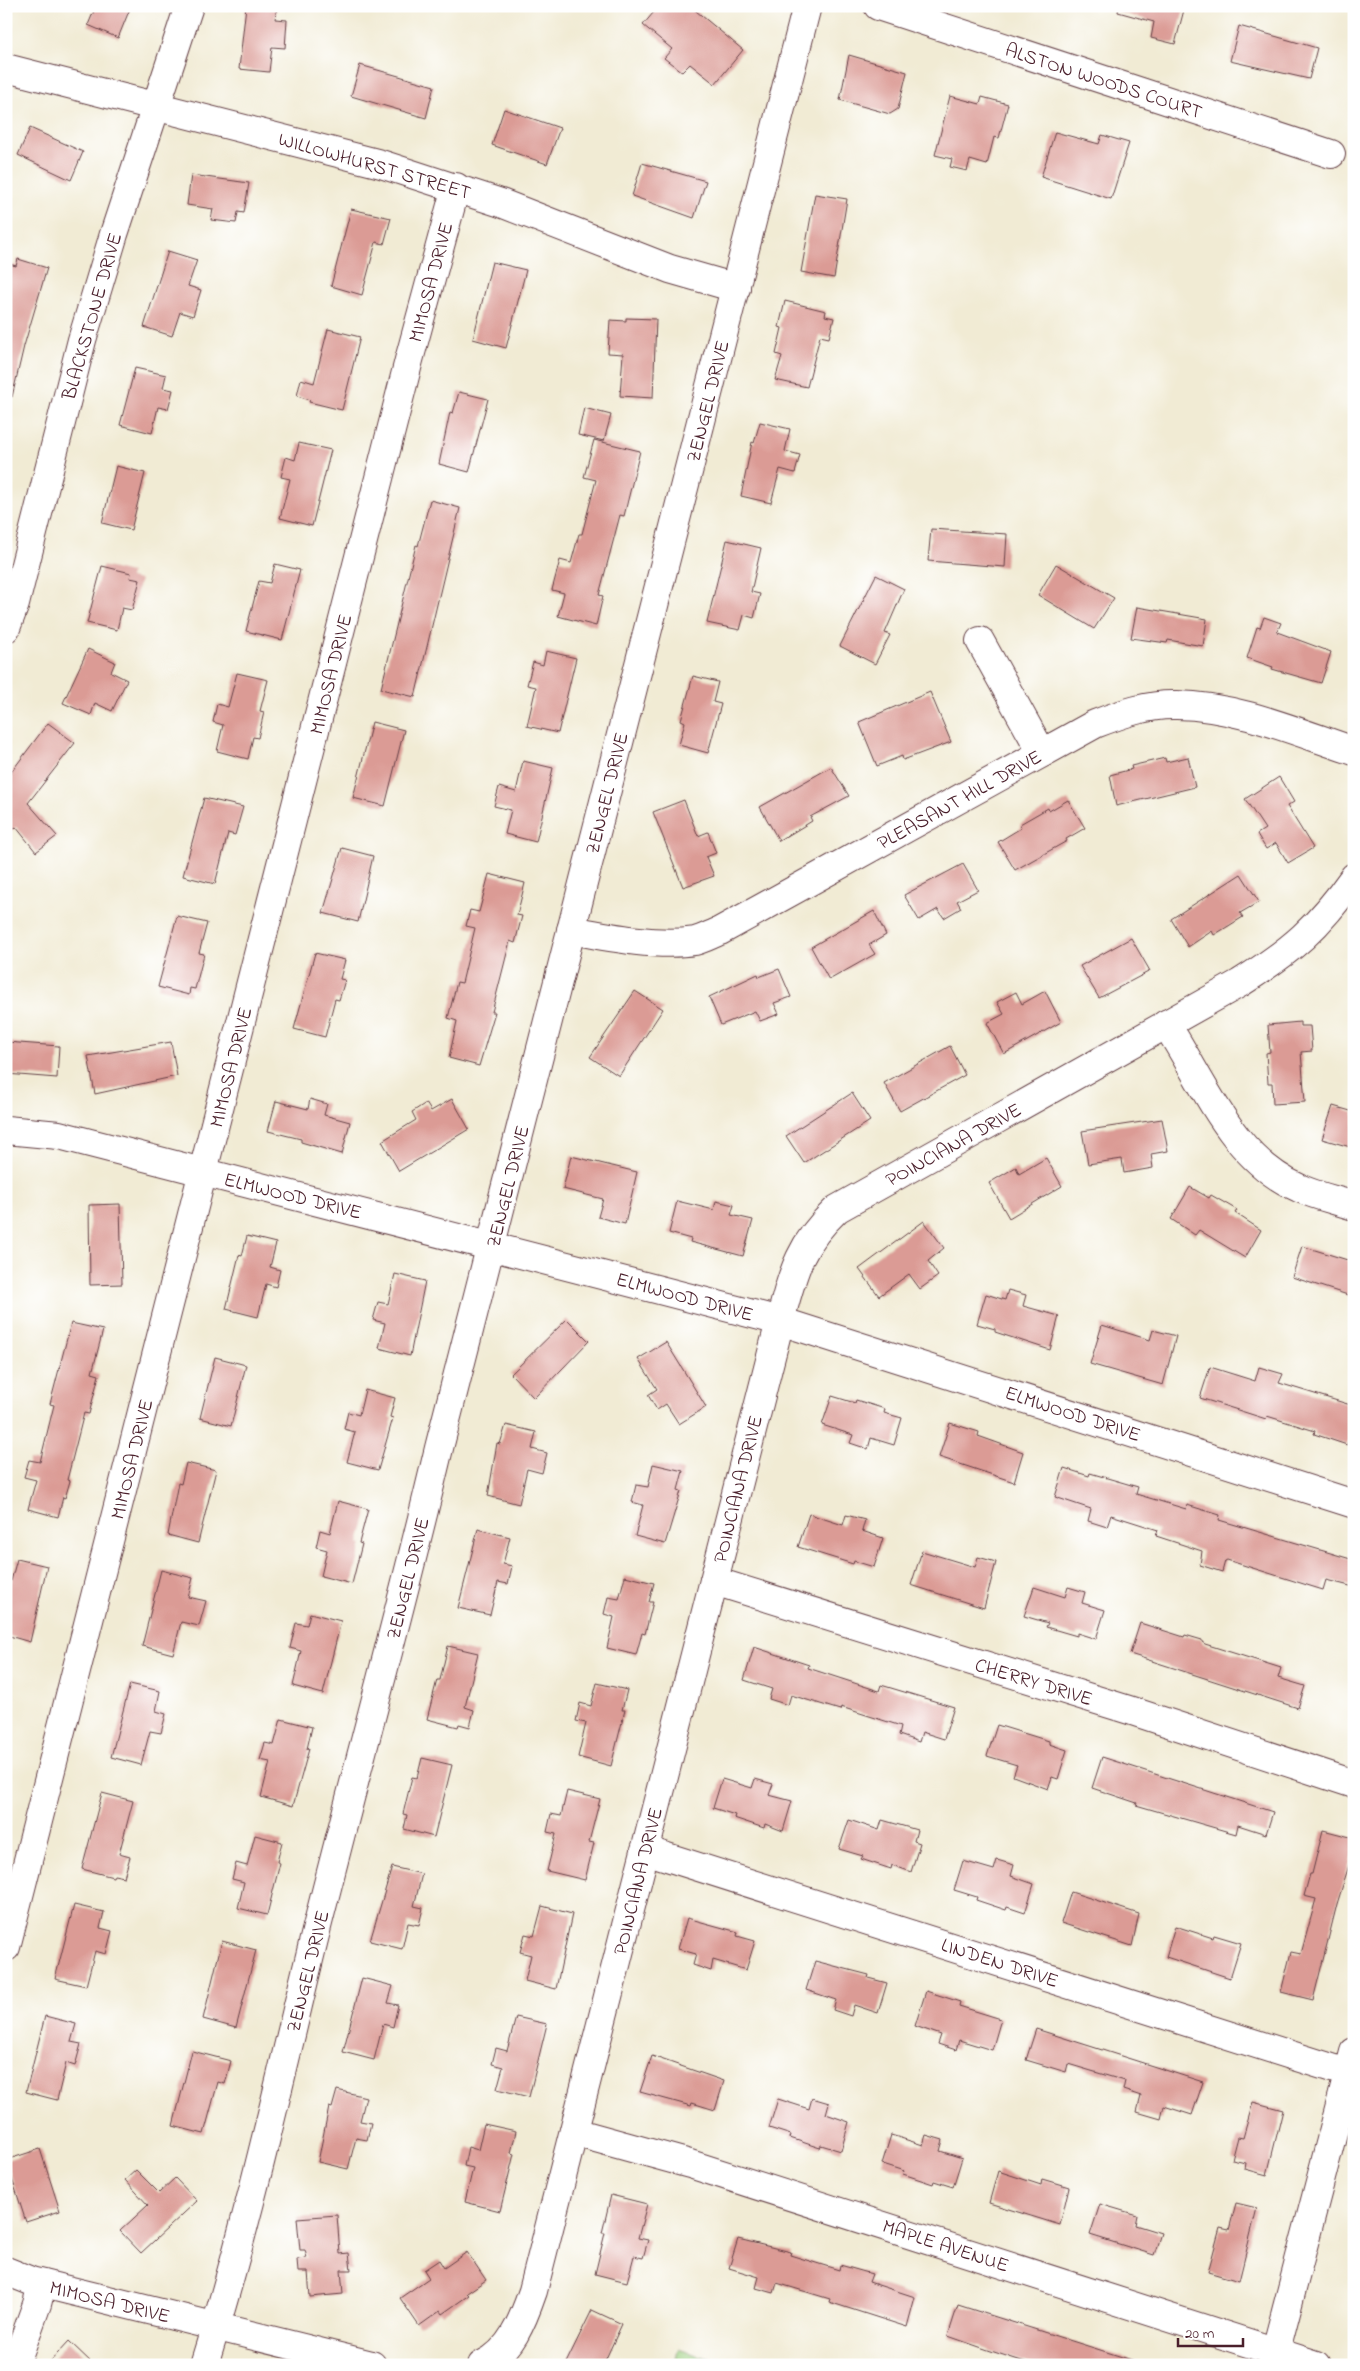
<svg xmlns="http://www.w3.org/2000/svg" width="1360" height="2371" font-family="'Indie Flower',sans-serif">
<rect width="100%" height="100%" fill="#fff"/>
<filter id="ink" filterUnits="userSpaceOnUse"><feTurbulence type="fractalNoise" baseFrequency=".02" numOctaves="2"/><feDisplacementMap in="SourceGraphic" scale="10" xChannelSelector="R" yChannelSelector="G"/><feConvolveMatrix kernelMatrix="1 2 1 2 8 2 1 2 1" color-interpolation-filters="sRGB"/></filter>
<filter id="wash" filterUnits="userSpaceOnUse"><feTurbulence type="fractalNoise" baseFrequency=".0096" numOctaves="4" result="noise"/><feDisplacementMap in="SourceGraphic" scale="20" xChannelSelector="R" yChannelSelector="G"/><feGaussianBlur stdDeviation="1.12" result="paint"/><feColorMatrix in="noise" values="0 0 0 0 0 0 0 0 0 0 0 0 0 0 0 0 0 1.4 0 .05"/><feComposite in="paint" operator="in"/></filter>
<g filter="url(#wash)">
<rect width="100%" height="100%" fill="#f1ebd4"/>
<path fill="#9acd7d" stroke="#727654" d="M678,2349L732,2365H675Z"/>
<g id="blocks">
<g fill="#db9b95">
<path d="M96,6H131L118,38L88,25Z"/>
<path d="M246,6H277L275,19L287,20L285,48L272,47L269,72L239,69Z"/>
<path d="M659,6H690L743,50L715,84L690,64L682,72L664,58L672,49L643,25Z"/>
<path d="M1119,6H1185L1175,44L1151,38L1154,22L1118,12Z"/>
<path d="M1239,26L1317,48L1309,79L1230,61Z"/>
<path d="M849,55L907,72L898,109L890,114L840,100Z"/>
<path d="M360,65L434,86L426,118L351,96Z"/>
<path d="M950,96L980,104L982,97L1008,104L999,138L994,137L987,165L970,160L967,171L950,167L952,159L935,155Z"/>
<path d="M504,109L560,128L547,164L492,145Z"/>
<path d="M30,128L83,152L71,180L18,155Z"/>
<path d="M1055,132L1099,144L1102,135L1129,143L1111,199L1041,177Z"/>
<path d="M642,163L706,181L694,218L632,196Z"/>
<path d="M191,175L249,183L244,213L238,212L236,223L211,220L213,209L187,205Z"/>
<path d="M815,194L847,199L834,278L801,272Z"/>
<path d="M351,209L391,218L384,244L376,242L362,295L331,286Z"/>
<path d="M168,251L197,260L188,286L201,290L193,316L180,312L172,336L144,327Z"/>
<path d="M18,259L47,268L24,346L12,397H6V263L16,266Z"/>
<path d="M492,262L526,270L506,348L473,339Z"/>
<path d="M785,301L826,311L825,316L834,318L829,338L820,336L807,387L775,380L782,356L776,354L782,328L779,327Z"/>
<path d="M626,318L656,319L653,398L620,396L623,354L608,353L610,320L626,321Z"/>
<path d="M328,329L360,337L342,410L309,402L310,400L297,396L301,379L314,383Z"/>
<path d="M135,368L166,375L163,388L173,390L168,409L158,407L152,433L120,425Z"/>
<path d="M459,392L488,399L469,472L439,464L450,412L453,413Z"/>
<path d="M584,408L611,415L604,441L578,435Z"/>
<path d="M760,422L790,429L785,451L800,455L795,473L780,469L771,503L741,496L752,442L754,443Z"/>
<path d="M594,440L640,451L624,516L620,515L599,595L603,596L596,626L558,616L564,593L552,590L560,560L571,563L579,534H582L596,480L584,477Z"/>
<path d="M299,443L331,450L312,526L280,518L290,479L281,477L286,457L295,460Z"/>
<path d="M116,466L145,473L131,530L102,523Z"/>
<path d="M430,500L460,508L415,697L381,689L416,545L418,546Z"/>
<path d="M931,529L1007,534L1005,567L928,561Z"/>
<path d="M727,540L761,548L751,592L760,594L754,618L744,615L740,630L707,623Z"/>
<path d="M275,564L300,570L282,640L246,631L259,581L270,583Z"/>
<path d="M1056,564L1114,598L1094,629L1038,595Z"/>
<path d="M102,566L131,573L130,578L140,580L132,610L122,608L117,630L87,623Z"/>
<path d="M876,575L904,589L885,633L890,635L875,664L840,646Z"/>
<path d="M1137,607L1207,619L1203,646L1168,640L1167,643L1131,638Z"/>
<path d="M1264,617L1281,623L1277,632L1331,652L1321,683L1272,669L1273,667L1247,658L1257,627L1260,628Z"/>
<path d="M88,649L115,662L111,672L127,680L112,711L95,703L91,715L63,703Z"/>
<path d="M546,651L576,658L558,733L527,726L536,687L527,685L533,662L543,665Z"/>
<path d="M237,673L268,680L260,711L264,712L258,738L253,737L248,759L217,751L223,725L213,722L217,704L228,707Z"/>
<path d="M693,676L718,682L713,702L721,704L708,753L679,745L685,722L681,720Z"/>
<path d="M930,692L951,742L903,760L902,756L877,766L859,722Z"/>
<path d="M372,722L404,730L385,806L353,798Z"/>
<path d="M48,723L75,743L28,803L57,836L36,852L16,827L6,835V779Z"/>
<path d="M1188,757L1195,787L1116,806L1110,775L1132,769L1131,766L1165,758L1166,762Z"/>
<path d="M523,761L553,768L536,842L505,834L511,810L494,806L499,787L516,792Z"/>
<path d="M831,767L849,796L810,817L812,821L779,841L760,807Z"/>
<path d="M1279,777L1294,802L1287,806L1313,848L1288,863L1276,843L1266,849L1257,834L1265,829L1245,799Z"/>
<path d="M204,798L243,807L235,835L228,833L215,884L183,876Z"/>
<path d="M684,800L698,836L708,832L716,853L706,857L714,876L683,887L653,812Z"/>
<path d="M1068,800L1085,828L1066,839L1067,841L1015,870L998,842L1021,828L1020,824L1048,808L1049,811Z"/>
<path d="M342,848L373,856L358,922L323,913Z"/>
<path d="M963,864L978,890L957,901L961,908L944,918L938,909L919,920L904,895Z"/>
<path d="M489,874L525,883L517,915L522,916L515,943L510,941L492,1012H495L479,1066L449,1058L457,1021L448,1018L457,982L462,983L475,928L466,926L470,910L479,912Z"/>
<path d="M1241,874L1259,902L1240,913L1243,917L1214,935L1212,931L1188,947L1171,919Z"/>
<path d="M874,911L886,935L869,945L875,954L829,980L811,947Z"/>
<path d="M177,916L207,923L199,953L204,954L195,989L190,988L189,995L158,987Z"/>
<path d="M1131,938L1150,971L1099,998L1080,966Z"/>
<path d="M315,953L345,960L340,979L345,980L339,1000L335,999L325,1037L294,1029Z"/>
<path d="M779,969L791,997L774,1003L779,1014L760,1021L755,1011L721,1025L709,997L758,974L759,977Z"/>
<path d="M635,991L663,1009L619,1076L590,1057Z"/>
<path d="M1045,991L1061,1022L1004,1054L987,1023L1004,1014L997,1002L1016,992L1022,1004Z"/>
<path d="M1300,1022V1026H1310L1312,1051L1301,1052L1305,1102L1273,1104L1272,1083H1268L1266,1053L1270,1052L1268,1025Z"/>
<path d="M6,1042L59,1046L57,1078L6,1074Z"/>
<path d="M171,1042L177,1076L95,1094L88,1056Z"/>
<path d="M950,1046L965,1075L900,1111L884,1083Z"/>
<path d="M852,1093L870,1121L804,1163L786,1136Z"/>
<path d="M310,1099L327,1104L324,1115L350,1122L342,1154L301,1142V1139L268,1131L276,1101L308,1109Z"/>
<path d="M452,1099L469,1129L399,1171L382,1141L416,1120L412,1112L426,1103L431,1111Z"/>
<path d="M1333,1106L1354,1112V1148L1322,1139Z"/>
<path d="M1162,1119L1168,1151L1151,1154L1153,1168L1124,1173L1122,1159L1088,1164L1082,1131Z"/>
<path d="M571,1156L637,1172L625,1224L598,1217L603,1199L563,1189Z"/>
<path d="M1046,1158L1062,1186L1009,1218L989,1183L1016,1167L1019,1174Z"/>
<path d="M1190,1187L1209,1198L1211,1195L1237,1210L1235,1213L1261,1230L1245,1258L1199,1230L1195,1235L1171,1219Z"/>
<path d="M677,1201L714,1210L716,1201L734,1205L731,1215L753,1220L743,1256L690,1242L691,1239L669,1233Z"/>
<path d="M120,1204L122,1284L90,1285L89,1205Z"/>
<path d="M924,1221L944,1248L928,1261L938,1276L920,1289L909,1274L879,1296L859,1269Z"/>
<path d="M247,1236L276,1243L270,1267L280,1270L276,1287L266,1284L258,1317L226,1309L239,1255L242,1256Z"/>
<path d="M1302,1246L1354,1262V1297L1292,1277Z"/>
<path d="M395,1274L425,1281L410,1356L379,1348L385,1323L373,1320L378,1302L388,1304Z"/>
<path d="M1008,1290L1026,1295L1023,1306L1059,1316L1050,1350L995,1332V1329L977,1324L986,1294L1005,1300Z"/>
<path d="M567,1319L589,1341L534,1398L511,1374Z"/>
<path d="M71,1323L103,1330L92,1373L99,1375L89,1414L84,1413L67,1480L70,1481L65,1498L63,1497L58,1517L28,1509L36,1480L24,1477L29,1460L40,1462L54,1405L50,1404Z"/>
<path d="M1102,1325L1150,1340L1153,1330L1176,1336L1163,1385L1090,1364Z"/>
<path d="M666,1342L706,1407L679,1424L666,1404L657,1410L648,1395L657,1389L638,1359Z"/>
<path d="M215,1357L246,1365L231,1426L200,1418Z"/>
<path d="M1210,1367L1255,1381L1259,1367L1283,1374L1279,1383L1354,1406V1443L1348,1442L1347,1445L1314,1434L1315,1431L1267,1416L1266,1419L1200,1398Z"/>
<path d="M365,1390L395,1398L390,1417L393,1418L378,1470L347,1462L355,1432L344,1429L348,1412L359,1415Z"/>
<path d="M832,1396L855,1403L856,1400L885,1409L884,1413L902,1418L894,1445L871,1438L868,1449L850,1443L853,1435L822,1425Z"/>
<path d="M950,1423L979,1432L978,1436L1023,1452L1014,1482L939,1457Z"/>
<path d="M506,1425L536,1432L532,1449L547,1453L542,1473L527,1469L519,1504L488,1496L497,1443L500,1444Z"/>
<path d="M186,1463L216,1470L198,1543L168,1535L178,1483L181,1484Z"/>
<path d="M653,1464L683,1471L678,1490L681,1491L665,1544L635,1536L643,1505L632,1502L636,1485L648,1487Z"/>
<path d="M1064,1468L1089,1476L1090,1473L1138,1487L1136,1494L1186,1509L1187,1505L1220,1515L1219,1520L1354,1560V1587L1326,1580L1323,1590L1227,1560L1225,1561L1222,1572L1200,1565L1202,1551L1156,1536L1158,1530L1111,1515L1107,1527L1088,1521L1091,1509L1055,1497Z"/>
<path d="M338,1501L368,1509L359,1543L362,1544L352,1584L321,1576L327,1550L316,1547L320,1530L330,1533Z"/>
<path d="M809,1514L843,1525L846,1515L865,1520L862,1531L883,1538L874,1567L854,1561L853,1564L798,1547Z"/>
<path d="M478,1529L510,1537L503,1564L512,1566L508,1584L498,1582L490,1615L458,1608Z"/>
<path d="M922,1551L975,1567L978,1557L996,1562L984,1608L911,1585Z"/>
<path d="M17,1559L47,1566L30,1642L6,1635V1580L11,1581Z"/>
<path d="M161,1570L193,1578L188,1597L206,1601L199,1626L181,1622L173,1654L142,1646Z"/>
<path d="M625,1576L654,1583L649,1602H653L645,1634L642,1633L636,1655L607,1648L614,1617L604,1614L608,1597L619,1599Z"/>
<path d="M1034,1587L1065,1597L1068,1587L1085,1592L1082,1603L1105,1610L1096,1639L1077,1633V1636L1046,1627L1048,1623L1024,1616Z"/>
<path d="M310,1613L341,1621L323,1694L293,1686L301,1651L290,1648L296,1623L307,1625Z"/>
<path d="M1140,1623L1184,1637L1185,1635L1202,1640V1642L1205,1644L1281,1668L1278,1678L1305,1686L1298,1708L1130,1654Z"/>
<path d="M448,1646L478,1653L465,1707L474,1710L470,1727L459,1724L458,1727L427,1719L437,1680H440Z"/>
<path d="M754,1647L809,1665L808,1668L879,1691L881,1685L954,1707L944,1739L922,1732L919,1742L899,1735L901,1726L841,1707L840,1710L791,1695L788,1705L769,1699L772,1689L744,1680Z"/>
<path d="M597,1683L627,1690L622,1710H625L611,1766L578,1757L586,1723L576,1721L580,1703L591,1706Z"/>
<path d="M130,1684L160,1691L156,1711L166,1714L161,1733L150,1731L141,1765L111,1757Z"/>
<path d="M281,1719L312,1727L307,1749H309L293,1806L261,1797L270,1762L260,1760L265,1743L274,1745Z"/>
<path d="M997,1725L1049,1741V1744L1067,1750L1058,1779L1052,1777L1048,1789L1013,1776L1017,1765L987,1756Z"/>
<path d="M1102,1757L1273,1812L1266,1834L1238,1825L1236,1834L1136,1805L1137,1803L1092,1788Z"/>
<path d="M422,1758L452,1765L434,1837L404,1829L407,1815L403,1814L412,1777L417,1778Z"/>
<path d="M722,1779L752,1788L755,1779L773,1784L769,1795L792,1801L783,1831L765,1824L764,1828L734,1818L735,1815L713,1808Z"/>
<path d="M567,1791L600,1799L589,1842L594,1843L585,1880L547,1871L556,1834L547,1832L551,1814L561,1816Z"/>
<path d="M102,1793L133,1801L119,1854L130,1857L124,1877L114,1875L113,1877L82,1869Z"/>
<path d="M849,1820L879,1830L882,1820L917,1830L914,1841L920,1843L911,1872L892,1865L891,1869L861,1859L863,1856L839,1849Z"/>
<path d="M1323,1830L1354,1838V1849L1337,1904L1313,2000L1281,1992L1291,1952L1301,1954L1316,1899L1304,1896L1310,1874H1312Z"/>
<path d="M255,1835L282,1842L277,1862L280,1863L267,1915L238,1908L244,1882L232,1879L236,1863L247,1866Z"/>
<path d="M997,1860L1014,1865L1011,1876L1034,1884L1025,1913L1007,1907L1006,1910L976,1900L977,1897L954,1890L963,1861L994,1870Z"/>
<path d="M392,1867L422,1874L414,1906L423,1908L419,1925L408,1923L402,1949L370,1941Z"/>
<path d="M1071,1892L1139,1914L1132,1946L1061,1923Z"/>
<path d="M74,1905L104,1912L100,1928L112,1931L106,1954L95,1951L86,1986L55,1979Z"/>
<path d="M542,1906L572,1914L556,1989L525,1981L531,1955L520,1952L525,1934L534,1936Z"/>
<path d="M687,1918L738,1932L737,1936L755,1941L746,1970L713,1960L711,1971L693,1965L696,1954L678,1949Z"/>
<path d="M1175,1926L1213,1938L1214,1935L1241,1943L1230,1978L1166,1957Z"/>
<path d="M222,1941L256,1950L236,2028L203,2019Z"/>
<path d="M815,1961L869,1975L868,1978L887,1983L878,2013L854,2005L851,2016L833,2010L836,2000L806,1990Z"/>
<path d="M362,1978L393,1986L388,2003L398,2005L393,2027L383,2024L374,2060L343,2052Z"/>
<path d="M926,1991L960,2002L959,2006L1001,2019L992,2050L959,2040L956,2050L938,2044L941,2035L915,2026Z"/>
<path d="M45,2016L76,2024L71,2042L81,2044L75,2066L66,2063L57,2100L26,2092Z"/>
<path d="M516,2017L547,2024L529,2097L497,2089L503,2067L492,2064L496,2048L507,2051Z"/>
<path d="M1036,2029L1203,2082L1192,2115L1164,2106L1161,2119L1137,2112L1141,2096L1123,2090L1125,2081L1068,2064L1066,2072L1026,2060Z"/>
<path d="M192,2051L231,2061L225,2084L218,2082L204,2134L173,2126Z"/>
<path d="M652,2056L724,2081L715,2110L692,2103L691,2106L640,2092Z"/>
<path d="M337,2090L366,2097L360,2121L371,2123L367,2140L356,2138L348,2169L318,2162L329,2107L332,2108Z"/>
<path d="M812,2098L829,2103L826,2114L849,2122L841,2151L821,2145L820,2148L790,2138L791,2135L769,2128L778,2099L809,2109Z"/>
<path d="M1253,2102L1283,2110L1267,2175L1245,2169L1246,2163L1232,2160L1238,2137L1243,2138Z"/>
<path d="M484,2124L516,2131L511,2153L514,2154L500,2211L465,2202L473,2168L464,2166L468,2147L478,2150Z"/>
<path d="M891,2135L923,2145L926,2135L943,2140L940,2151L962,2158L953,2187L934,2181L933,2184L903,2174L904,2171L882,2164Z"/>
<path d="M40,2149L60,2211L26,2222L6,2160Z"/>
<path d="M136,2170L159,2193L175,2178L197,2201L141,2253L120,2231L148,2205L125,2180Z"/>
<path d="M998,2171L1041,2185L1042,2179L1069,2187L1060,2225L989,2203Z"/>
<path d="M611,2195L647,2204L638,2238L648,2240L643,2258L634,2256L627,2282L595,2274L605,2233H602Z"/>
<path d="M1236,2203L1257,2208L1239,2281L1208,2272L1220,2228L1229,2230Z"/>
<path d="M1100,2204L1137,2215L1135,2225L1161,2233L1154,2255L1090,2235Z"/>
<path d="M337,2215L340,2254L349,2253L351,2270H341L343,2294L310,2297L308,2272H298L297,2259L307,2258L305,2250H300L297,2218Z"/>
<path d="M738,2239L791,2252L790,2255L839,2270L840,2265L872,2274L869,2282L915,2297L907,2327L829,2302L830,2299L777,2283L774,2293L756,2288L759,2277L729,2268Z"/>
<path d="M467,2252L486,2280L467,2293L469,2295L442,2314L440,2311L419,2326L400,2298L429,2278L424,2270L439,2260L444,2268Z"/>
<path d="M958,2305L1135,2361L1134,2365H1034L991,2351L948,2336Z"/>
<path d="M592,2310L622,2324L603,2365H565Z"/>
<path d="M69,2341L94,2365H47Z"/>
</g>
</g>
</g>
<g filter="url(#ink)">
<use href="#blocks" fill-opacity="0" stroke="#633e44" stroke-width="1"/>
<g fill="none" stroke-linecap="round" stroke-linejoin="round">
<g stroke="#633e44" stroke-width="30">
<g id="minor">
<path d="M878,6L1331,154"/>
<path d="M6,68L381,164L501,203L670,269L736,288"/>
<path d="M6,628L15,604L82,340L114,234L189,6"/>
<path d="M980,641L1042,753"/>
<path d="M571,930C608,937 657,947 695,941C703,939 712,934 720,931L1095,724C1121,714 1148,704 1177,705C1237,706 1297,732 1354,751"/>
<path d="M1166,1024C1204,1082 1232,1159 1299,1188C1316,1196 1336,1200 1354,1206"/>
<path d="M6,1130L59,1135L780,1321L1354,1504"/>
<path d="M714,1581L1129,1710L1354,1784"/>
<path d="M645,1850L1354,2075"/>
<path d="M6,1947L409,360L456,187"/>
<path d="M574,2132L690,2164L1317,2365"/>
<path d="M6,2271L31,2281L372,2365"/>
<path d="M15,2365L37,2304L42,2284"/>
<path d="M204,2365C249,2221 281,2073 317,1927C357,1768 401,1609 439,1448L807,6"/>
<path d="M482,2365C511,2352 523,2320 533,2291L780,1321C793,1272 799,1245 837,1209L1240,983C1292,950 1318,928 1354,877"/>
<path d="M1272,2365L1354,2052"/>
</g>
</g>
<use href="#minor" stroke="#fff" stroke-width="28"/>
</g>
</g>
<g text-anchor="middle" stroke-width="4.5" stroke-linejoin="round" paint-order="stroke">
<g font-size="20" fill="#4a1f2b" stroke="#fff">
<text transform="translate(1104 80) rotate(18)" y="7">ALSTON WOODS COURT</text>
<text transform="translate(375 165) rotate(16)" y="7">WILLOWHURST STREET</text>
<text transform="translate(430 282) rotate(-75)" y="7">MIMOSA DRIVE</text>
<text transform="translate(91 316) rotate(-74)" y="7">BLACKSTONE DRIVE</text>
<text transform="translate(707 401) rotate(-76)" y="7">ZENGEL DRIVE</text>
<text transform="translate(330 674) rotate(-76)" y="7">MIMOSA DRIVE</text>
<text transform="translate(606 793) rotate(-76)" y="7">ZENGEL DRIVE</text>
<text transform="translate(959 799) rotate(-29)" y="7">PLEASANT HILL DRIVE</text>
<text transform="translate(230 1067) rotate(-76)" y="7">MIMOSA DRIVE</text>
<text transform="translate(953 1144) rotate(-29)" y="7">POINCIANA DRIVE</text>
<text transform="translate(507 1186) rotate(-76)" y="7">ZENGEL DRIVE</text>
<text transform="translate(293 1195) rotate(14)" y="7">ELMWOOD DRIVE</text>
<text transform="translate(685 1296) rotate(15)" y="7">ELMWOOD DRIVE</text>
<text transform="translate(1073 1413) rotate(18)" y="7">ELMWOOD DRIVE</text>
<text transform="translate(131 1459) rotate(-76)" y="7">MIMOSA DRIVE</text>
<text transform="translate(737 1489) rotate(-76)" y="7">POINCIANA DRIVE</text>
<text transform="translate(407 1578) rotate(-76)" y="7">ZENGEL DRIVE</text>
<text transform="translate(1034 1681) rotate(17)" y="7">CHERRY DRIVE</text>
<text transform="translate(637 1881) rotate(-76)" y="7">POINCIANA DRIVE</text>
<text transform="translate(1000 1962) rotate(18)" y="7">LINDEN DRIVE</text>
<text transform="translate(307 1971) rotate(-76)" y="7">ZENGEL DRIVE</text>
<text transform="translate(946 2245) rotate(18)" y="7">MAPLE AVENUE</text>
<text transform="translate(110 2301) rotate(14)" y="7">MIMOSA DRIVE</text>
</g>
</g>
<rect width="1360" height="2371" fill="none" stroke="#fff" stroke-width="25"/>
<path d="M1178 2338v8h65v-8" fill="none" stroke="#4a1f2b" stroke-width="2.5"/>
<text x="1185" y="2338" font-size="15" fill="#4a1f2b" stroke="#ffffff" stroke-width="4" paint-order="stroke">20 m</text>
</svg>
